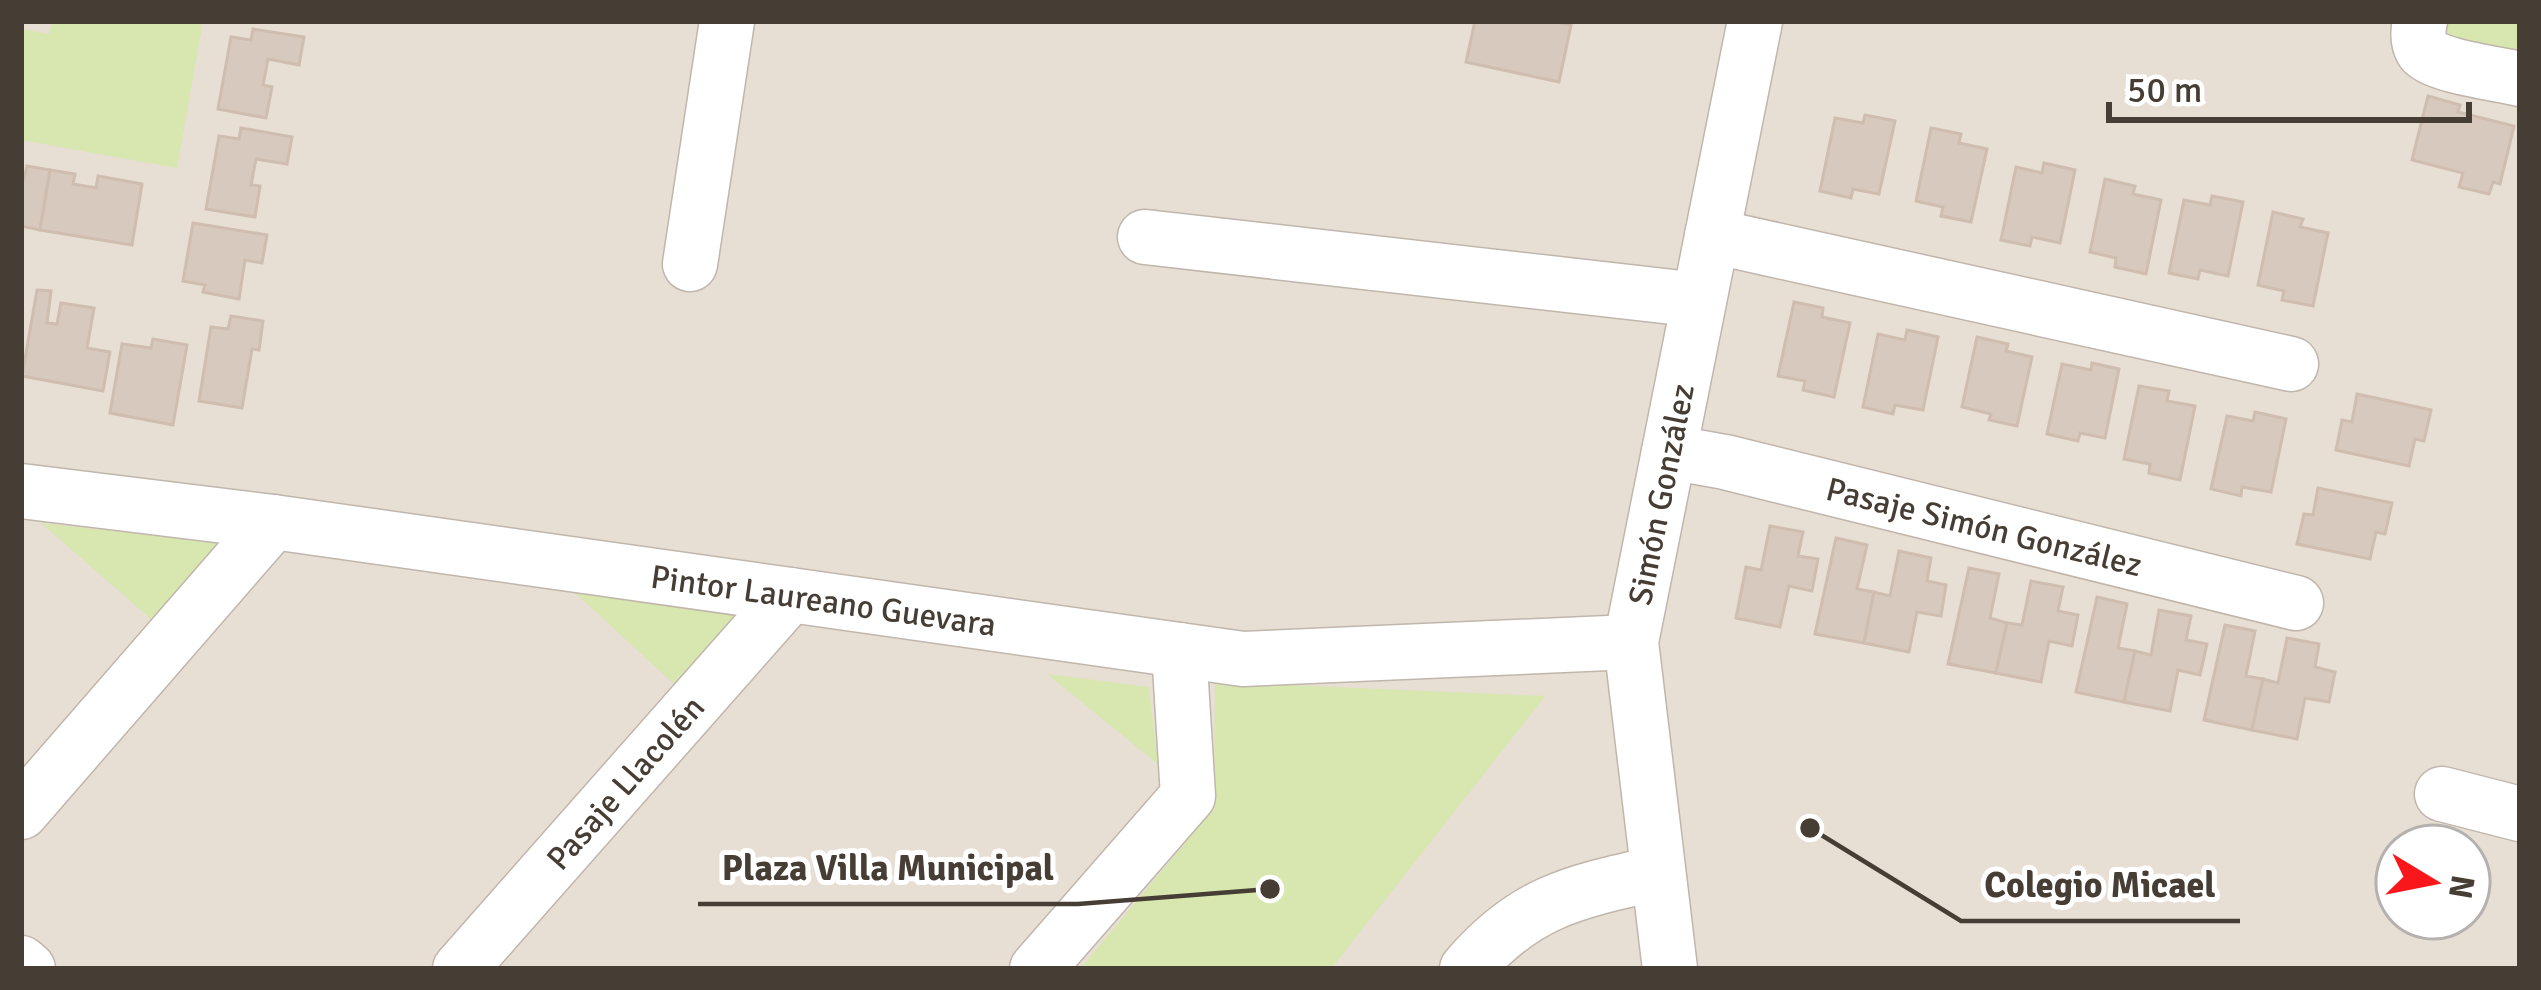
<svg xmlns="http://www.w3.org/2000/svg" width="2541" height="990" font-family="Signika,sans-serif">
<rect width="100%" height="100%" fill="#f3ede6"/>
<path fill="#e7ded4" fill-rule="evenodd" d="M21,21H2520V969H21ZM2397,846H2469V918H2397Z"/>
<g fill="#d7e7af">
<path d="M52,21H203L177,168L21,140V29L49,34Z"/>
<path d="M2437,21H2520V62L2433,41Z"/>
<path d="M41,523L228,544L158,625Z"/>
<path d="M573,591L745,606L674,684Z"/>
<path d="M1047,674L1149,687L1158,764Z"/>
<path d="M1215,682L1545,696L1331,969H1080L1214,808Z"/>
</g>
<g fill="#d8c9bf" stroke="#cfbdaf" stroke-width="3">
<path d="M1475,21H1552L1571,25L1559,82L1466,62Z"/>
<path d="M253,29L304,37L299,65L268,59L263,85L272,87L266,118L218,109L231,37L251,40Z"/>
<path d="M2428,96L2460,105L2458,112L2514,126L2500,184L2493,182L2489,194L2459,187L2463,173L2412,160Z"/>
<path d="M1865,115L1895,121L1879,194L1853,189L1851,198L1820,191L1835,118L1863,123Z"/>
<path d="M241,128L292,137L287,164L256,159L251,185L260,186L255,217L206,209L219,136L239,139Z"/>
<path d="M1931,128L1961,134L1959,143L1987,149L1971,222L1941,216L1943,207L1916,201Z"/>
<path d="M2044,163L2075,170L2060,243L2032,237L2030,246L2001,240L2016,167L2042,173Z"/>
<path d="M27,166L50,170L40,230L21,226V179H24Z"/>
<path d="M50,170L75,174L73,184L96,188L98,176L142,184L132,245L40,230Z"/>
<path d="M2105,179L2135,186L2133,194L2161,200L2146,274L2115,267L2116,258L2090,252Z"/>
<path d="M2212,196L2243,202L2228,276L2200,270L2198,279L2169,273L2184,200L2210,205Z"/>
<path d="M2273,212L2303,219L2300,227L2328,233L2313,306L2282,300L2284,291L2258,285Z"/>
<path d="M193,223L267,235L262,263L245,260L239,299L203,292L205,285L183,281Z"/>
<path d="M37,290L51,291L47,323L57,324L61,303L94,308L87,348L110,352L103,391L22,376Z"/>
<path d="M1794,302L1823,308L1822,317L1850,323L1834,397L1803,390L1805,381L1778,376Z"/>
<path d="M231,316L263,321L259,350L252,349L242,408L199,401L211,327L228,329Z"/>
<path d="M1907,330L1938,337L1923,410L1895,405L1893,414L1863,407L1878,334L1905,340Z"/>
<path d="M1977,337L2008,344L2006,351L2032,357L2017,426L1989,420L1991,414L1962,407Z"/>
<path d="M153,339L187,345L173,425L110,413L122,344L151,348Z"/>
<path d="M2092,363L2119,369L2105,438L2080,433L2078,441L2047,434L2062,364L2091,370Z"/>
<path d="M2139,386L2169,391L2167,401L2195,406L2180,480L2149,473L2150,464L2124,459Z"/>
<path d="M2357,394L2431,410L2424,441L2415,439L2409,466L2336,450L2342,420L2352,422Z"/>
<path d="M2255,412L2286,419L2271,492L2242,487L2241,496L2211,489L2227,416L2253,421Z"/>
<path d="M2318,488L2392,503L2385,534L2376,532L2370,559L2297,544L2304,514L2313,515Z"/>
<path d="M1770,526L1803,532L1798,556L1818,559L1812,591L1789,586L1780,627L1736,618L1746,567L1761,570Z"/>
<path d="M1836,538L1867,545L1857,589L1874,592L1864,643L1815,634Z"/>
<path d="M1899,551L1931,558L1927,581L1946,585L1941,616L1917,612L1909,652L1864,643L1874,592L1890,596Z"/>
<path d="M1969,568L1999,574L1990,618L2007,623L1996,673L1948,664Z"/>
<path d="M2031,581L2063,587L2058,611L2078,615L2072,646L2049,641L2041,682L1996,673L2007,623L2022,625Z"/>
<path d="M2097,597L2127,604L2118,648L2135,651L2124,702L2076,692Z"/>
<path d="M2159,610L2191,616L2186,640L2207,644L2200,675L2178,670L2170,711L2124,702L2135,651L2151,655Z"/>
<path d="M2225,625L2255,631L2246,676L2263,679L2252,730L2204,720Z"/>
<path d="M2287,638L2319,644L2315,667L2335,672L2329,702L2305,698L2297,739L2252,730L2263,679L2278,683Z"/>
</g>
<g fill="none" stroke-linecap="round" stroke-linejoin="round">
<g stroke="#c1b6ac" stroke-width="57">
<g id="street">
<path d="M2420,21C2418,30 2417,42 2423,51C2434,66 2500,74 2520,79"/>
<path d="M1712,236L2291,364"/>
<path d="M1145,237L1699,300"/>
<path d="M690,264L727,21"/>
<path id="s1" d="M1669,452L1725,462L2296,603"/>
<path id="s2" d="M21,491L273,522L1243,659L1631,642"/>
<path d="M2442,794L2520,814"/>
<path d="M21,812L273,522"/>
<path d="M21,963L28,969"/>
<path id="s3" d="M460,969L790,595"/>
<path d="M1037,969L1188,796L1179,650"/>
<path d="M1467,969C1525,901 1574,892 1658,873"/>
<path id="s4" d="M1670,969L1631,642L1755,21"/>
</g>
</g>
<use href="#street" stroke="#fff" stroke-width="54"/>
</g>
<g text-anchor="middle" stroke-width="10" stroke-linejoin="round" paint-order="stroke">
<g font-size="33" fill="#463d35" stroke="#fff">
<text dy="12" stroke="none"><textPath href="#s4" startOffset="480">Simón González</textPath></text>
<text dy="12" stroke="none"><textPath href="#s1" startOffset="324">Pasaje Simón González</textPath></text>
<text dy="12" stroke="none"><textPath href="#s2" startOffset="810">Pintor Laureano Guevara</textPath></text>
<text dy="12" stroke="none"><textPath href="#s3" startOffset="249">Pasaje Llacolén</textPath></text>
</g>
</g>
<path fill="none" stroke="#463d35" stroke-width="4.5" d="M1270 889L1078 904H698M1810 828L1961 921H2240"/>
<g fill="#463d35" stroke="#fff" stroke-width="4.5">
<circle cx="1270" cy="889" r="12"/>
<circle cx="1810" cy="828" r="12"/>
</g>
<g font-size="36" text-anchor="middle" font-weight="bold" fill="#463d35" stroke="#fff" stroke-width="10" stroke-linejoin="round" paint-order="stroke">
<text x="888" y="880">Plaza Villa Municipal</text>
<text x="2100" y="897">Colegio Micael</text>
</g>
<rect width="2541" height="990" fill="none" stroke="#463d35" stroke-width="48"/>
<g transform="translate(2433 882) rotate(100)"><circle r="57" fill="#ffffff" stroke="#b5b1ae" stroke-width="3"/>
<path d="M0-9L21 45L0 30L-21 45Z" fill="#f9171b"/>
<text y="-18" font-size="33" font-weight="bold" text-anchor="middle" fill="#463d35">N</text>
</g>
<path d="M2109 102v18h360v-18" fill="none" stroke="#463d35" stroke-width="6"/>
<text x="2127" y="102" font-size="36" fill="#463d35" stroke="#ffffff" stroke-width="9" paint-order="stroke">50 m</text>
</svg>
